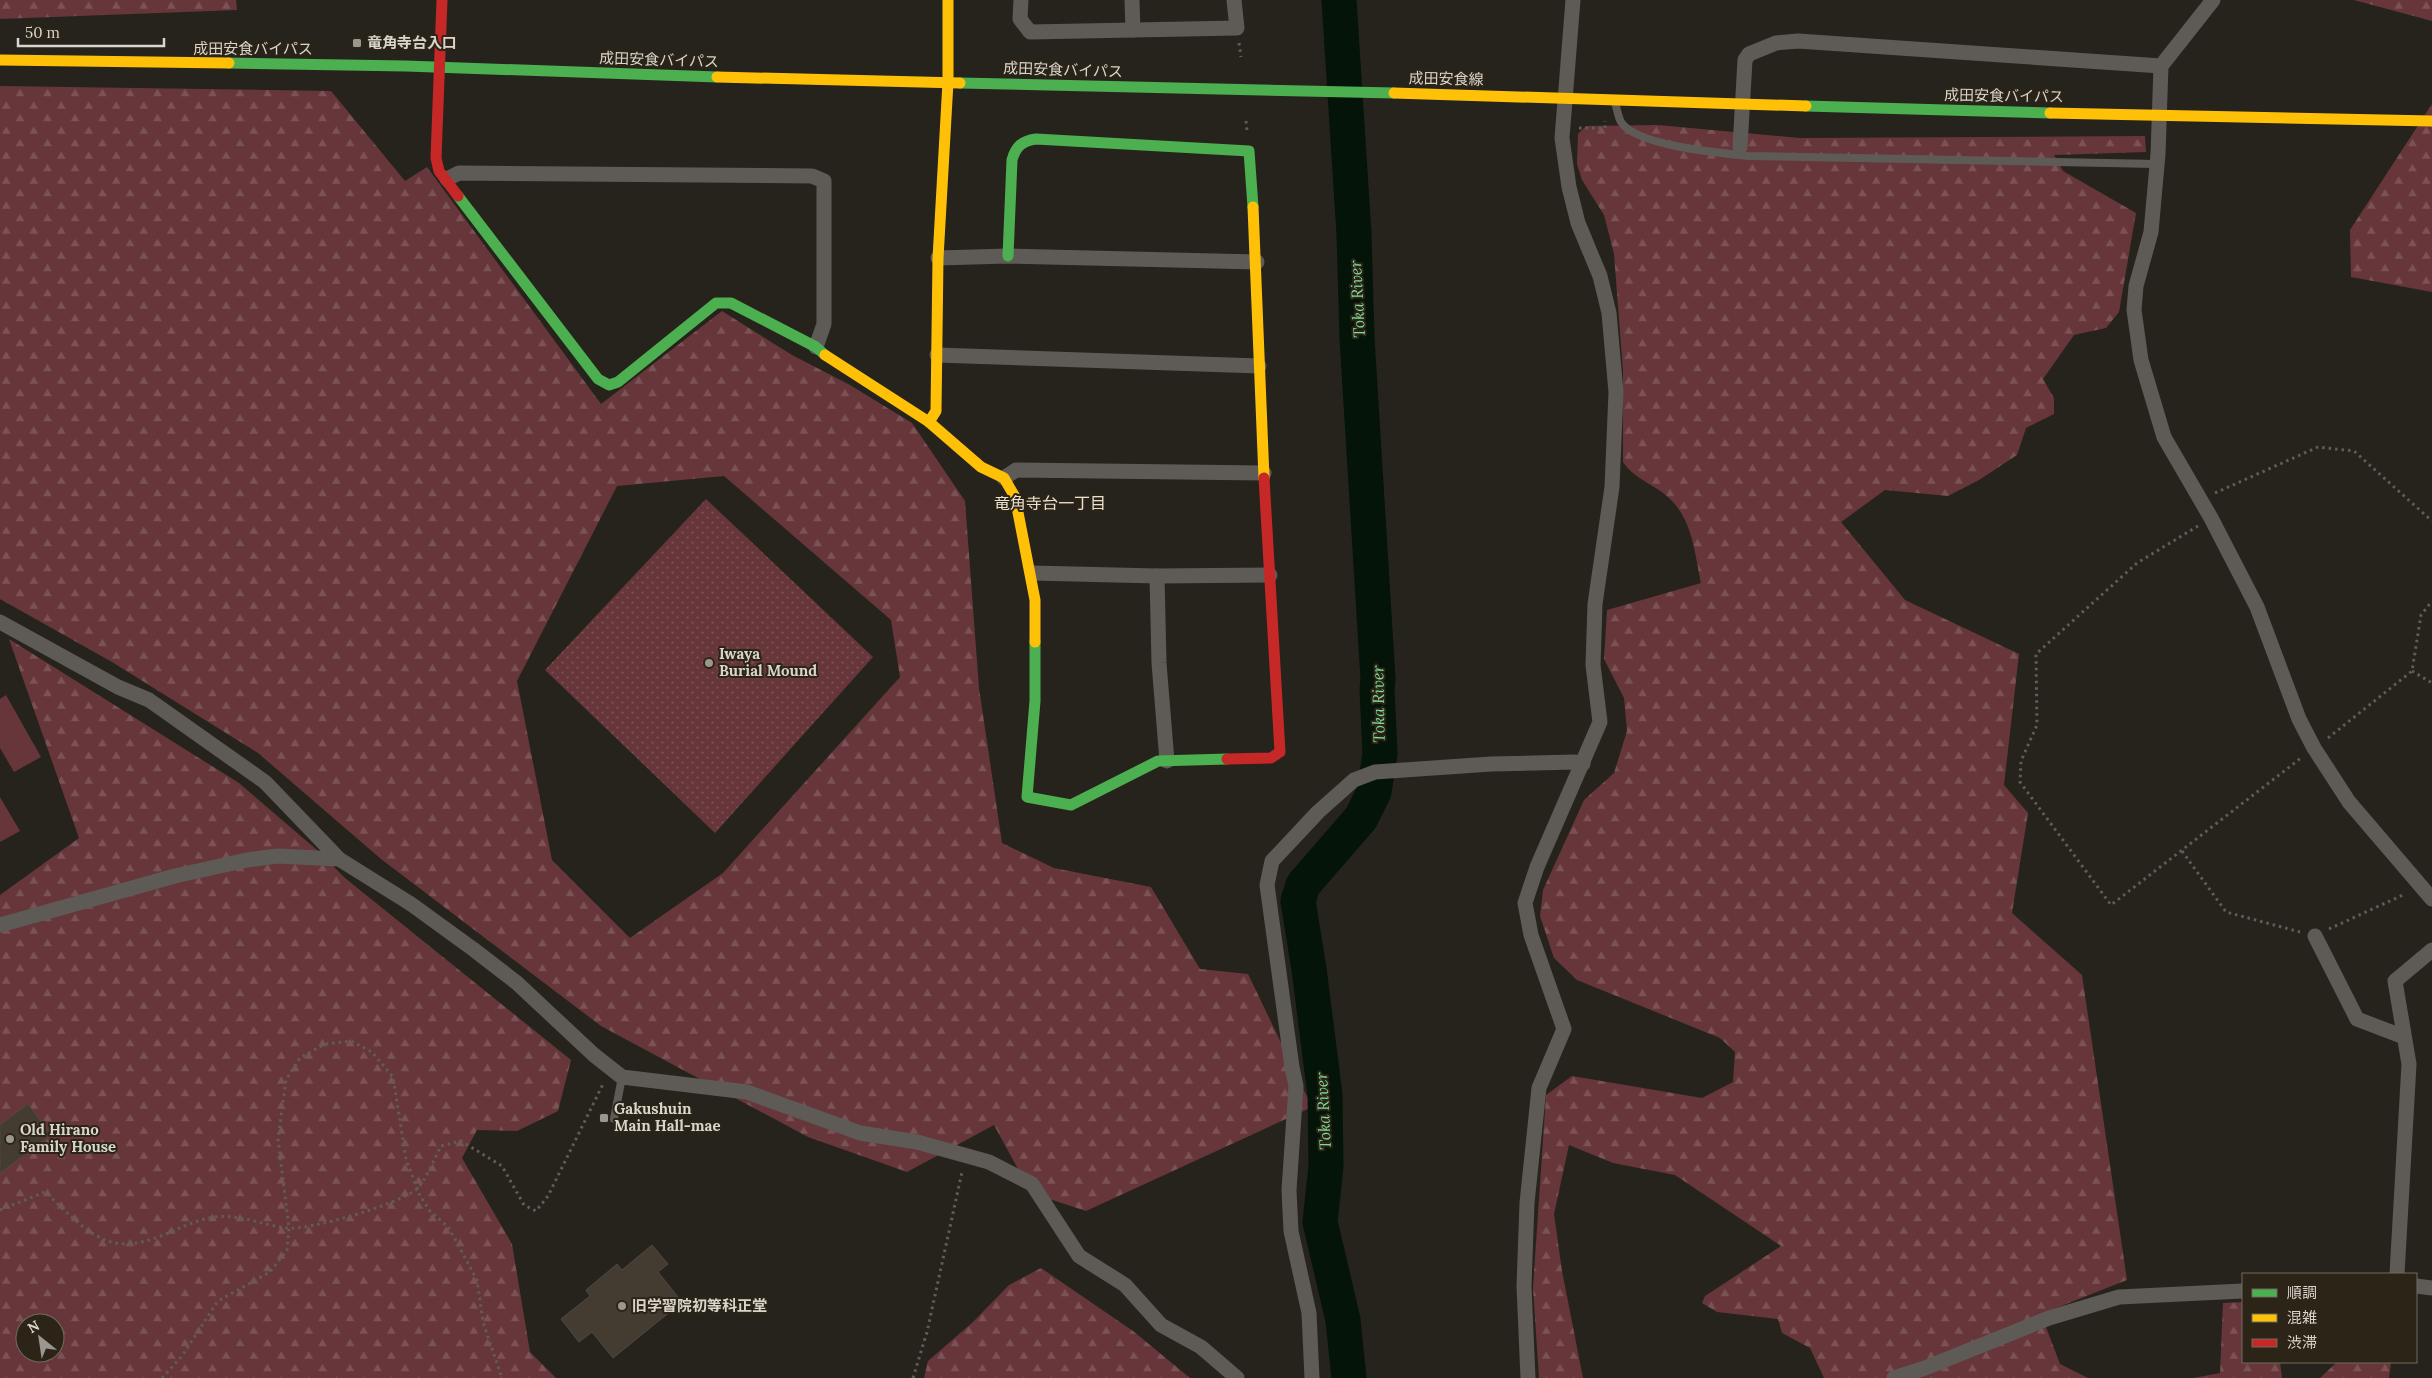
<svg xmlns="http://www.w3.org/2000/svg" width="2432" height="1378" font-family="Lora,'Noto Sans JP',serif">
<defs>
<pattern id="grass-dots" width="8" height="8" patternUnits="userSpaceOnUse" patternTransform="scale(1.25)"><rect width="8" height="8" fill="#66363a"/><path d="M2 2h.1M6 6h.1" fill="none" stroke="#7b5255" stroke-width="1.8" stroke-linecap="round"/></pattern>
<pattern id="forest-firs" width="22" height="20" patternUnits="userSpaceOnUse" patternTransform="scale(1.25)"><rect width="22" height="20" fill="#66363a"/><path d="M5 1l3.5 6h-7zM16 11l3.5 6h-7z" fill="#7b5255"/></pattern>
</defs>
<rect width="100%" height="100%" fill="#26231c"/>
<path fill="url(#grass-dots)" d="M706,499L873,657L715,833L545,670Z"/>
<g fill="url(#forest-firs)" fill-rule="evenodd">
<path d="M0,0H236L237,10L0,19Z"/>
<path d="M2354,0H2432V21Z"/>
<path d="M0,86L331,91L405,181L427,167L601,404L722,311L792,355L850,385L912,423L965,501L979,688L1002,843L1054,868L1151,887L1200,969L1248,974L1312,1107L1086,1211L1031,1193L994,1125L907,1172L808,1137L601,1026L381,859L258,753L112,662L0,599ZM724,476L891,620L900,677L723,873L630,938L552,860L517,681L617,486Z"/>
<path d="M2432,104V292L2351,277L2350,230Z"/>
<path d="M1658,125L1800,138L2145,136L2146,152L2054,155L2063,171L2136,213L2119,312L2106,328L2074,335L2043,379L2054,398V414L2026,428L2017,455L1979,480L1948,496L1885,490L1841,522L1905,600L2019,654L2004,785L2028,813L2012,913L2082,975L2127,1280L2041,1314L2060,1364L2088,1378H1824L1810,1348L1782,1333L1778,1319L1717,1312L1702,1303L1705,1296L1781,1246L1675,1175L1613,1163L1569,1145L1554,1214L1562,1271L1583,1378H1539L1533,1288L1546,1095L1572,1076L1702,1098L1733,1082L1735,1052L1720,1038L1577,980L1554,958L1540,916L1543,890L1584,800L1614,773L1627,731L1624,698L1604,659L1607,610L1701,583C1695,555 1693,522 1671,500C1657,485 1635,480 1623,462V371L1614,254L1604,215L1582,180L1577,164L1578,134L1586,126Z"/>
<path d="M9,639L239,783L317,850L345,878L571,1060L558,1111L517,1131L477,1130L462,1158L512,1244L530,1352L556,1378H0V895L79,838ZM25,1323H55V1353H25Z"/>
<path d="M1041,1268L1133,1331L1190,1378H924L928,1361L973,1322L1009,1285Z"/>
<path d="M2243,1302V1362H2280L2282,1378H2193L2220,1373L2223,1303Z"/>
<path d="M2337,1362H2391L2389,1378H2320Z"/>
</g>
<g fill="#66363a">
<path d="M6,695L41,757L14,772L0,748V699Z"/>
<path d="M0,797L20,831L0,842Z"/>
</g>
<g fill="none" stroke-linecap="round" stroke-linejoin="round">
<path stroke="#041408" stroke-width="35" d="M1339,0L1354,234L1357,338L1378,679L1377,690L1380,754L1374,792L1361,818L1303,885L1298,901L1309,969L1325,1095L1326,1166L1320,1222L1343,1320L1349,1378"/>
</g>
<g fill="#443b31" stroke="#4d4944">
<path d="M28,1104L51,1135L0,1173V1125Z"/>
<path d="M652,1245L668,1264L658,1272L682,1302L613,1358L592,1332L579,1342L561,1319L590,1296L586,1290L617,1264L622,1270Z"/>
</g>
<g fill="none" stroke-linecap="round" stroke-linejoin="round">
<g stroke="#605d58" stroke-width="3" stroke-dasharray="2.5 4" stroke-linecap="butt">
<path d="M1239,43L1241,57"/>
<path d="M1246,121L1247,131"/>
<path d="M1579,128H1605V121"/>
<path d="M2215,493L2318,447L2354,451L2432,521"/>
<path d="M2198,526L2137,563L2036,654L2037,725L2021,761L2020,782L2111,905L2301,758"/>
<path d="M2412,671L2432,683"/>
<path d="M2328,738L2412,671L2421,615L2432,601"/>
<path d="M2182,851L2226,912L2300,932"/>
<path d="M2329,929L2405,894"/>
<path d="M0,1210L45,1192C65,1210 85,1234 111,1242C145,1251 177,1225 209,1218C235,1212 262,1225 287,1228C308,1231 400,1204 417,1189C425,1182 435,1157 441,1146L461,1141L502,1166L524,1205L536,1211L548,1196L604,1082"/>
<path d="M162,1378L182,1356L218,1301L270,1272L287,1250L289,1228L278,1139L286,1080L300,1058L325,1044L351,1041L372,1052L393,1077L406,1159L420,1196L430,1211L449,1228L477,1280L483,1322L502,1378"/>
<path d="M913,1378L927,1332L962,1172"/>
</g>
<g stroke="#5e5b56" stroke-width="8">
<path d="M1615,103C1617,108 1618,117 1621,122C1636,146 1721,153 1749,156L2156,164"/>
<path d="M614,1119L622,1077"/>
</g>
<g stroke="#5e5b56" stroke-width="15">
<path d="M1021,0L1020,19L1030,32L1237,28L1234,0"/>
<path d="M1132,0L1133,30"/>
<path d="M2213,0L2161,66L2158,154L2151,232L2136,286L2134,310L2141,360L2164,437L2211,518L2257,607L2299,719L2314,748L2349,802L2432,899"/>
<path d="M1740,147L1745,60L1749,54L1776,43L1798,41L2161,66"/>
<path d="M447,179L459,173L812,176L824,181V324L816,347"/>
<path d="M938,258L1008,256L1257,262"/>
<path d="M937,355L1259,366"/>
<path d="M1004,478L1016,470L1264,473"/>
<path d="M1032,573L1157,576L1270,575"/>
<path d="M1157,576L1159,663L1167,761"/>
<path d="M0,622L118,687L149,700L265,782L339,859L411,904L473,949L517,983L594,1055L622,1077L747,1092L860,1133L917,1142L989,1162L1032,1184L1079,1256L1125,1285L1161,1325L1201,1347L1237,1378"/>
<path d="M0,925L175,876L247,860L277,856L339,859"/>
<path d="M2315,936L2357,1019L2404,1037"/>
<path d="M2397,1274L2409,1064L2395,981L2432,950"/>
<path d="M2416,1286L2432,1288"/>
<path d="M1312,1378L1309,1313L1291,1231L1289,1190L1296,1086L1292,1067L1267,885L1272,861L1318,812L1354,780L1375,772L1491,764L1575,762L1583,764"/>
<path d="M1528,1378L1524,1286L1527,1203L1539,1088L1564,1029L1531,935L1525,903L1537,867L1600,722L1593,665L1595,604L1612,487L1616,392L1609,313L1600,276L1578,223L1569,187L1562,138L1573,0"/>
<path d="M1894,1378L1925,1368L2049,1318L2119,1297L2243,1291"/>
</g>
<g stroke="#4caf50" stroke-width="11">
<path d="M229,63L406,66L717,77"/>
<path d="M960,83L1394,93"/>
<path d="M1806,106L2050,113"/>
<path d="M458,196L598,379L609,385L618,382L716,303H731L816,347L825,355"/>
<path d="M1008,256L1012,160C1016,146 1022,141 1036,139L1249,151L1253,207"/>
<path d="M1035,642V701L1027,797L1071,805L1158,761L1227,759"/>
</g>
<g stroke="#ffc107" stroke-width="11">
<path d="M0,60L229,63"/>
<path d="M717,77L960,83"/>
<path d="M1394,93L1806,106"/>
<path d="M2050,113L2432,121"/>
<path d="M1253,207L1264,478"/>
<path d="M825,355L929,422L981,467L1004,478L1015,497L1035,600V642"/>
<path d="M929,422L936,411L938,258L948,82V0"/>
</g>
<g stroke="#c62828" stroke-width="11">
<path d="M442,0L436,158L439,171L458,196"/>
<path d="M1227,759L1271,758L1280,752L1264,478"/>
</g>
</g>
<g fill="#9a978f" stroke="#2b2417" stroke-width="2">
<rect x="352" y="38" width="10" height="10" rx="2.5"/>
<circle cx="709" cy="663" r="5"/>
<rect x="599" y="1113" width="10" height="10" rx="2.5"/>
<circle cx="10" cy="1139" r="5"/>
<circle cx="622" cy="1306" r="5"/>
</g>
<g text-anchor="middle" stroke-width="4" stroke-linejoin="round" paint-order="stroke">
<g font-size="15" font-weight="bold" fill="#d9d5cd" stroke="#2b2417" text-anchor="start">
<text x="367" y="48">竜角寺台入口</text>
<text x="719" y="659">Iwaya<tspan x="719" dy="17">Burial Mound</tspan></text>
<text x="614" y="1114">Gakushuin<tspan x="614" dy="17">Main Hall-mae</tspan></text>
<text x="20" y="1135">Old Hirano<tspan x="20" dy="17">Family House</tspan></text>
<text x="632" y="1311">旧学習院初等科正堂</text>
</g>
<g font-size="15" fill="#d9d5cd" stroke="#2b2417">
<text x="253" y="54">成田安食バイパス</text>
<text transform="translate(659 60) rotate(2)" y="5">成田安食バイパス</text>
<text transform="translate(1063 70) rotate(2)" y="5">成田安食バイパス</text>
<text transform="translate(1446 79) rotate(1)" y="5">成田安食線</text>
<text transform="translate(2004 96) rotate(1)" y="5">成田安食バイパス</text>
</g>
<g font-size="16" font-style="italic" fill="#7edb98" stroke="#2b2417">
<text transform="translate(1357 299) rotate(-93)" y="6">Toka River</text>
<text transform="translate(1378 704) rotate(-91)" y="6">Toka River</text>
<text transform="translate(1323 1111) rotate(-93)" y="6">Toka River</text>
</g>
<g font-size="16" fill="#e9e0cf" stroke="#2b2417">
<text x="1050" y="509">竜角寺台一丁目</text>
</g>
</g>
<rect x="2242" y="1273" width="175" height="90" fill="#2b2417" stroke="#716b60"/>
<rect x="2252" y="1289" width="25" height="8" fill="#4caf50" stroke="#716b60"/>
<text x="2287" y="1298" font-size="15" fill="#d9d5cd">順調</text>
<rect x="2252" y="1314" width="25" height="8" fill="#ffc107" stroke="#716b60"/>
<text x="2287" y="1323" font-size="15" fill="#d9d5cd">混雑</text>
<rect x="2252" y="1339" width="25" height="8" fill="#c62828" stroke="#716b60"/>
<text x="2287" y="1348" font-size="15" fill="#d9d5cd">渋滞</text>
<g transform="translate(40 1338) rotate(330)"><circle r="24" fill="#2b2417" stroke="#716b60"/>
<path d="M0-4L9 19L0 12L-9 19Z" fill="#9a978f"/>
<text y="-8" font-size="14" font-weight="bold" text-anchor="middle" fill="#d9d5cd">N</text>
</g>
<path d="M18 38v8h146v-8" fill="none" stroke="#d9d5cd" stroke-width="2.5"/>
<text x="25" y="38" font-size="15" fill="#d9d5cd" stroke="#2b2417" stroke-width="4" paint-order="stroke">50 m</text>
</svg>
